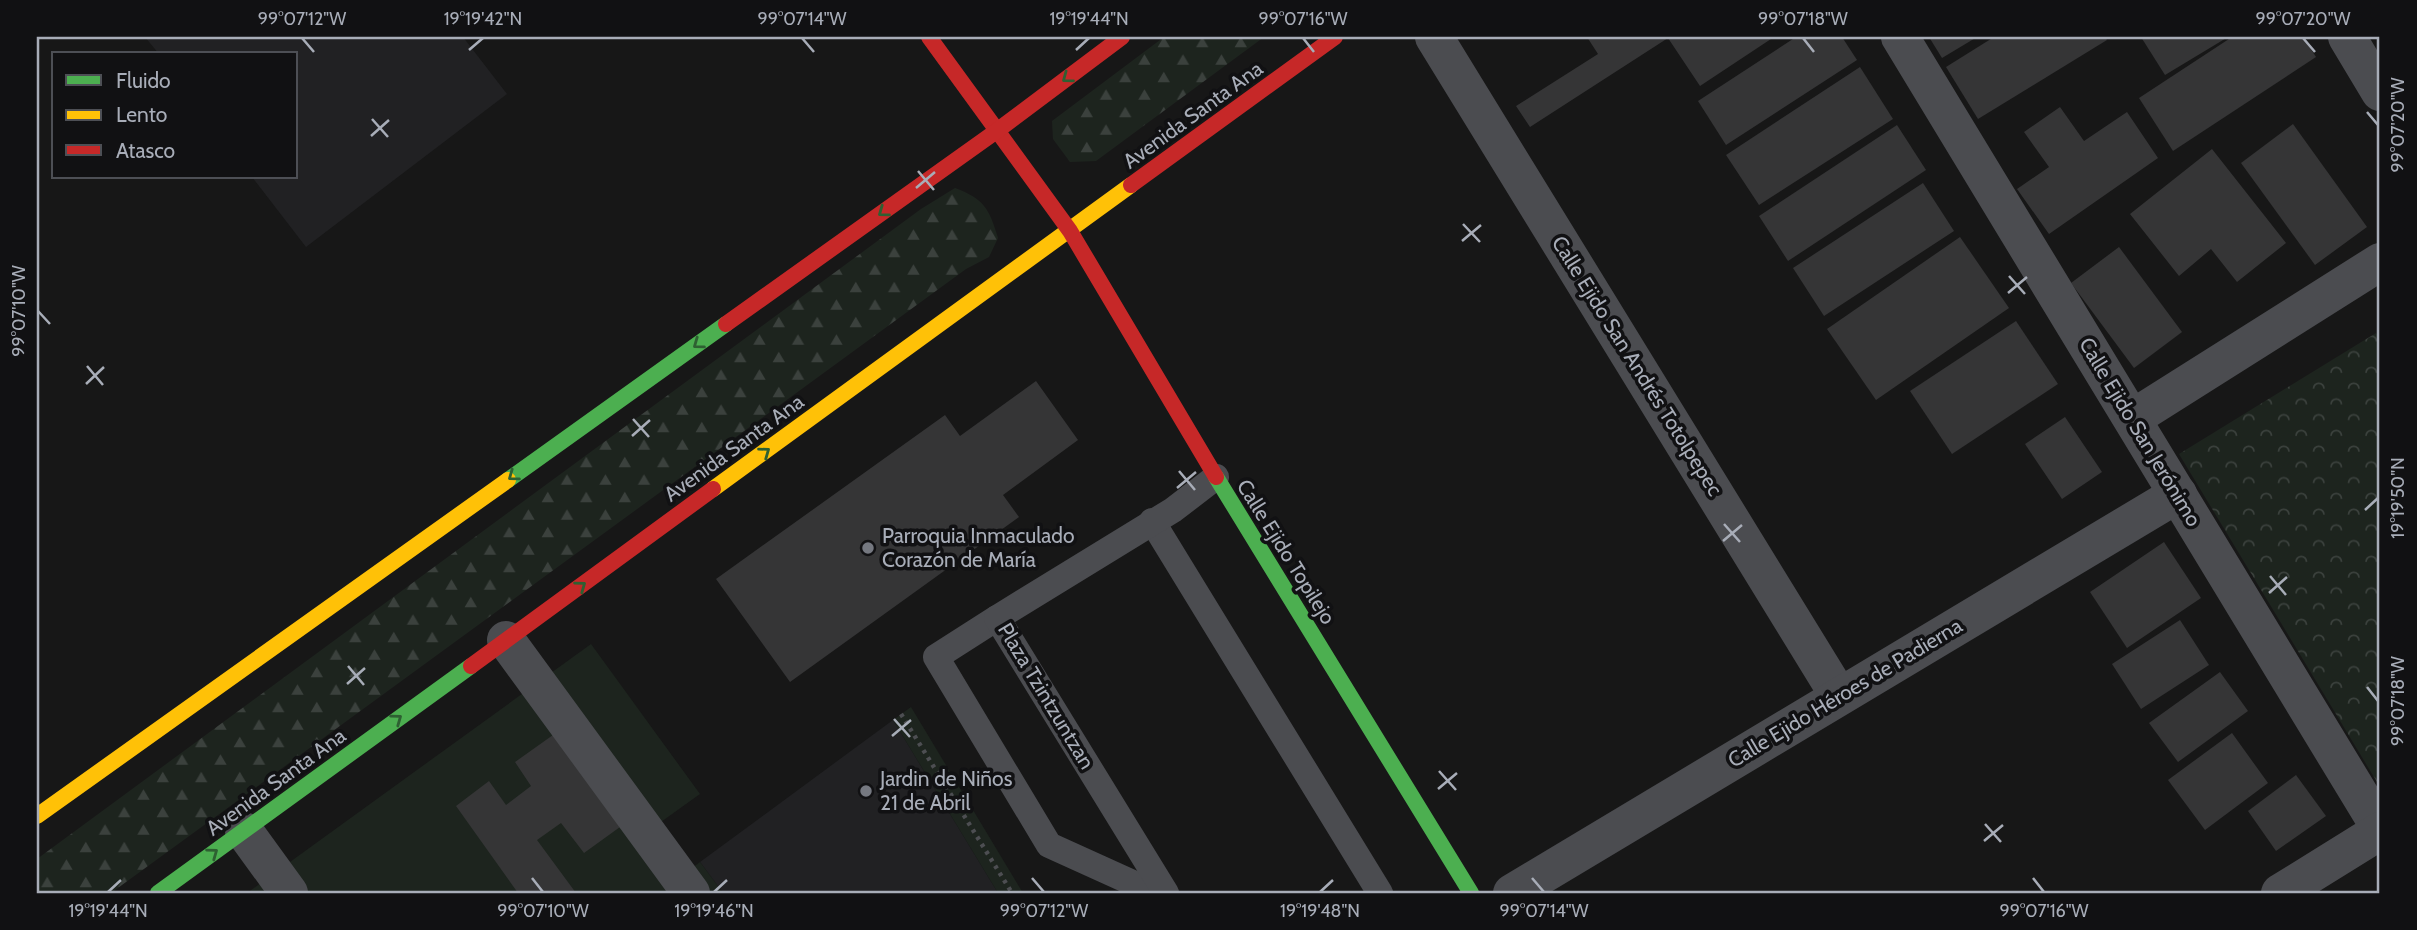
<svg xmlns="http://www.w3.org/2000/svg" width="2417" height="930" font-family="Cabin,sans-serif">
<defs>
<pattern id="forest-firs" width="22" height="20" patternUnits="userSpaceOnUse" patternTransform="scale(1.75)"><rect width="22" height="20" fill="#1d241e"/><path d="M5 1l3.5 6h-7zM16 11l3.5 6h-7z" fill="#3b413d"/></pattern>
<pattern id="park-crowns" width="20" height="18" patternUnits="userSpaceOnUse" patternTransform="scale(1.75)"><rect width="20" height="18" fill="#1d241e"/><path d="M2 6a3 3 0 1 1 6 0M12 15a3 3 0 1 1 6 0" fill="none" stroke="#3b413d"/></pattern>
</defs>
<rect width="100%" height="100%" fill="#171717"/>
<g fill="#212123">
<path d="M145,37H463L507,94L306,247L252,177H296V54H159Z"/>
<path d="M893,720L998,893H723L700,862Z"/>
</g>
<g fill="#1d241e">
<path d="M591,644L700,794L647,832L680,877L700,862L723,893H247Z"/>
<path d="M911,707L1023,893H998L893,720Z"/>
</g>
<g fill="url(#forest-firs)">
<path d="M1164,37H1264L1096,161L1070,162L1053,139L1052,121Z"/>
<path d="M955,188C984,199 989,208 998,238L989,257L966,269L111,893H37V859L921,209Z"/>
</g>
<path fill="url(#park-crowns)" d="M2376,333L2380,340V787L2179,454Z"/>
<g fill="#353536">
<path d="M1587,37H1774L1700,86L1668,38L1530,127L1516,106L1598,54Z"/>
<path d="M1796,37H1842L1857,60L1726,145L1698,101Z"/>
<path d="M1929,37H1977L1942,58Z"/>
<path d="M1994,37H2105L2107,40L1978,119L1946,67Z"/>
<path d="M2141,37H2228L2165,75Z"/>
<path d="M2232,37H2303L2316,57L2173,151L2139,98Z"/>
<path d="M1860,67L1893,119L1759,205L1726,155Z"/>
<path d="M2060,107L2084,141L2127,112L2158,158L2049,234L2017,189L2049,167L2024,132Z"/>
<path d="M2293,124L2367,227L2315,265L2241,163Z"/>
<path d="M1897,125L1926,170L1788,261L1759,216Z"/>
<path d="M2212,149L2286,243L2237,282L2211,249L2179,276L2130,214Z"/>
<path d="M1923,183L1954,231L1824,316L1793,268Z"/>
<path d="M1960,237L2009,308L1876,400L1827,329Z"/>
<path d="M2119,247L2182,332L2134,368L2071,283Z"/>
<path d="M2016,321L2058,384L1952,454L1910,391Z"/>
<path d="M1036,381L1078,440L1003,495L1019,517L790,682L716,579L945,415L960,436Z"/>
<path d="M2065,417L2102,472L2062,499L2025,444Z"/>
<path d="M2164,542L2201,598L2127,648L2090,592Z"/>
<path d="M2180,620L2209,665L2141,709L2112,664Z"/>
<path d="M2220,672L2248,711L2178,762L2149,723Z"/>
<path d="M2232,733L2268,783L2205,830L2168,780Z"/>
<path d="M553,735L620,827L584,853L561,823L537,840L576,893H518L456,806L489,781L506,805L531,786L515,762Z"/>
<path d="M2296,775L2326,816L2276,851L2248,811Z"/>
</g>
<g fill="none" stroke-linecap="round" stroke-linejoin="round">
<path stroke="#4d4e52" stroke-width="4.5" stroke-dasharray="3.5 5" stroke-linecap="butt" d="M901,714L1012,893"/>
<g stroke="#4b4c50" stroke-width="26">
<path d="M1152,521L1380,893"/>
<path d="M997,618L936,657L1049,845L1155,893"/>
<path d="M1166,893L997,618L1173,510L1216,477"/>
</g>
<g stroke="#4b4c50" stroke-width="38">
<path d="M1434,37L1839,696"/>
<path d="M1900,37L2380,828"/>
<path d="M2347,37L2380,92"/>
<path d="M2133,418L2380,262"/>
<path d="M506,640L691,893"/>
<path d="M244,831L289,893"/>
<path d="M1512,893L2178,494"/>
<path d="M2280,893L2380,831"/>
</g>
<g stroke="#4caf50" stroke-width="16">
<path d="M1216,477L1471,893"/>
<path d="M508,480L726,324"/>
<path d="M158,893L471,666"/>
</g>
<g stroke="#ffc107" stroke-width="16">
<path d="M713,489L1131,185"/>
<path d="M37,816L508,480"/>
</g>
<g stroke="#c62828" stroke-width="16">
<path d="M929,37L1070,231L1216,477"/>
<path d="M1131,185L1335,37"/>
<path d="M726,324L998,130L1122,37"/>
<path d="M471,666L713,489"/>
</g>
</g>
<defs><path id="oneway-chevron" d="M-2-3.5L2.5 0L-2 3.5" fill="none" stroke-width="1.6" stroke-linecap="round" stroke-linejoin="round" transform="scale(1.75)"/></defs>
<g stroke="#2e6032">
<use href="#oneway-chevron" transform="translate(1067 78) rotate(143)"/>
<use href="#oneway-chevron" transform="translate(883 212) rotate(144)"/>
<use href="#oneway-chevron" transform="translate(698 344) rotate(144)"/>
<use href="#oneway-chevron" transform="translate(765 452) rotate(-36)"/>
<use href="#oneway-chevron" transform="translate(513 476) rotate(144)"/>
<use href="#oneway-chevron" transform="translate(581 586) rotate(-36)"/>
<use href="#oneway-chevron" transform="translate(397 719) rotate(-36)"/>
<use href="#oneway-chevron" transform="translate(213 853) rotate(-36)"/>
</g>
<path fill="none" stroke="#a8adb8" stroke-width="2.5" d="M302,38L314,52M802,38L814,52M1303,38L1314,52M1803,38L1814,52M2303,38L2315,52M469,50L483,38M1076,50L1089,38M2367,112L2378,125M372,119L388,137M371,136L389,120M918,171L934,190M916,188L935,172M1463,224L1480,242M1462,241L1481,225M2009,276L2025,294M2008,293L2027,277M38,311L50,324M87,366L103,385M86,384L104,367M633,419L649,437M632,436L650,420M1179,471L1195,490M1177,488L1196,472M2365,510L2378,498M1724,524L1740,542M1723,541L1742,525M2270,576L2286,595M2269,593L2287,577M348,666L364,685M347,684L365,668M2367,687L2378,701M894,719L910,737M892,736L911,720M1439,771L1456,790M1438,789L1457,773M1985,824L2001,842M1984,841L2003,825M532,878L543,892M1032,878L1044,892M1532,878L1544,892M2033,878L2044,892M108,892L121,880M714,892L727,880M1320,892L1333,880"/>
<g fill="#757880" stroke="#111113" stroke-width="2.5">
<circle cx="868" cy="548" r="7"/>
<circle cx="866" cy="791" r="7"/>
</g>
<g text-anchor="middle" stroke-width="7" stroke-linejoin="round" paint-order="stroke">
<g font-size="21" fill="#a8adb8" stroke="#111113">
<text transform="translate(1193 115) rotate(-36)" y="7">Avenida Santa Ana</text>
<text transform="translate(1637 366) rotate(58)" y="7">Calle Ejido San Andrés Totolpepec</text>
<text transform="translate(2140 432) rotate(59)" y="7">Calle Ejido San Jerónimo</text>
<text transform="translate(734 448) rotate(-36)" y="7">Avenida Santa Ana</text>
<text transform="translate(1286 552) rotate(58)" y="7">Calle Ejido Topilejo</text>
<text transform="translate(1845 693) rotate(-31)" y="7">Calle Ejido Héroes de Padierna</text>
<text transform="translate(1046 696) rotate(59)" y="7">Plaza Tzintzuntzan</text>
<text transform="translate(276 782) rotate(-36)" y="7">Avenida Santa Ana</text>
</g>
<g font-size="21" fill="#a8adb8" stroke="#111113" text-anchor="start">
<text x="882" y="543">Parroquia Inmaculado<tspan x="882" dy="24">Corazón de María</tspan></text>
<text x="880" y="786">Jardin de Niños<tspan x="880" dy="24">21 de Abril</tspan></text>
</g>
</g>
<rect width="2417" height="930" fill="none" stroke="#111113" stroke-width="77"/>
<rect x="52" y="52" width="245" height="126" fill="#111113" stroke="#4d4f55" stroke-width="2"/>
<rect x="66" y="75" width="35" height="10" fill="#4caf50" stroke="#4d4f55" stroke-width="2"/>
<text x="116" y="88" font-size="21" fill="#a8adb8">Fluido</text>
<rect x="66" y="110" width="35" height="10" fill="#ffc107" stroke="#4d4f55" stroke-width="2"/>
<text x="116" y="122" font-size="21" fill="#a8adb8">Lento</text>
<rect x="66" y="145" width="35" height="10" fill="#c62828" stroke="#4d4f55" stroke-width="2"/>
<text x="116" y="158" font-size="21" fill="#a8adb8">Atasco</text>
<rect x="38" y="38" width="2340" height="854" fill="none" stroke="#a8adb8" stroke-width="2.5"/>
<g font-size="18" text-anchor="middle" fill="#a8adb8">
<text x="302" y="25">99°07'12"W</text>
<text x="483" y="25">19°19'42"N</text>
<text x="802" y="25">99°07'14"W</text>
<text x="1089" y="25">19°19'44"N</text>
<text x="1303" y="25">99°07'16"W</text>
<text x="1803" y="25">99°07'18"W</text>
<text x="2303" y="25">99°07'20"W</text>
<text transform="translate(2398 125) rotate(-90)" y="6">99°07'20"W</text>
<text transform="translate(19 311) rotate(-90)" y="6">99°07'10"W</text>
<text transform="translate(2398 498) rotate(-90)" y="6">19°19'50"N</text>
<text transform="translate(2398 701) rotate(-90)" y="6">99°07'18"W</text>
<text x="108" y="917">19°19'44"N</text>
<text x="543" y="917">99°07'10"W</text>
<text x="714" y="917">19°19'46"N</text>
<text x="1044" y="917">99°07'12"W</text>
<text x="1320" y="917">19°19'48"N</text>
<text x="1544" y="917">99°07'14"W</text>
<text x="2044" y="917">99°07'16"W</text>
</g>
</svg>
